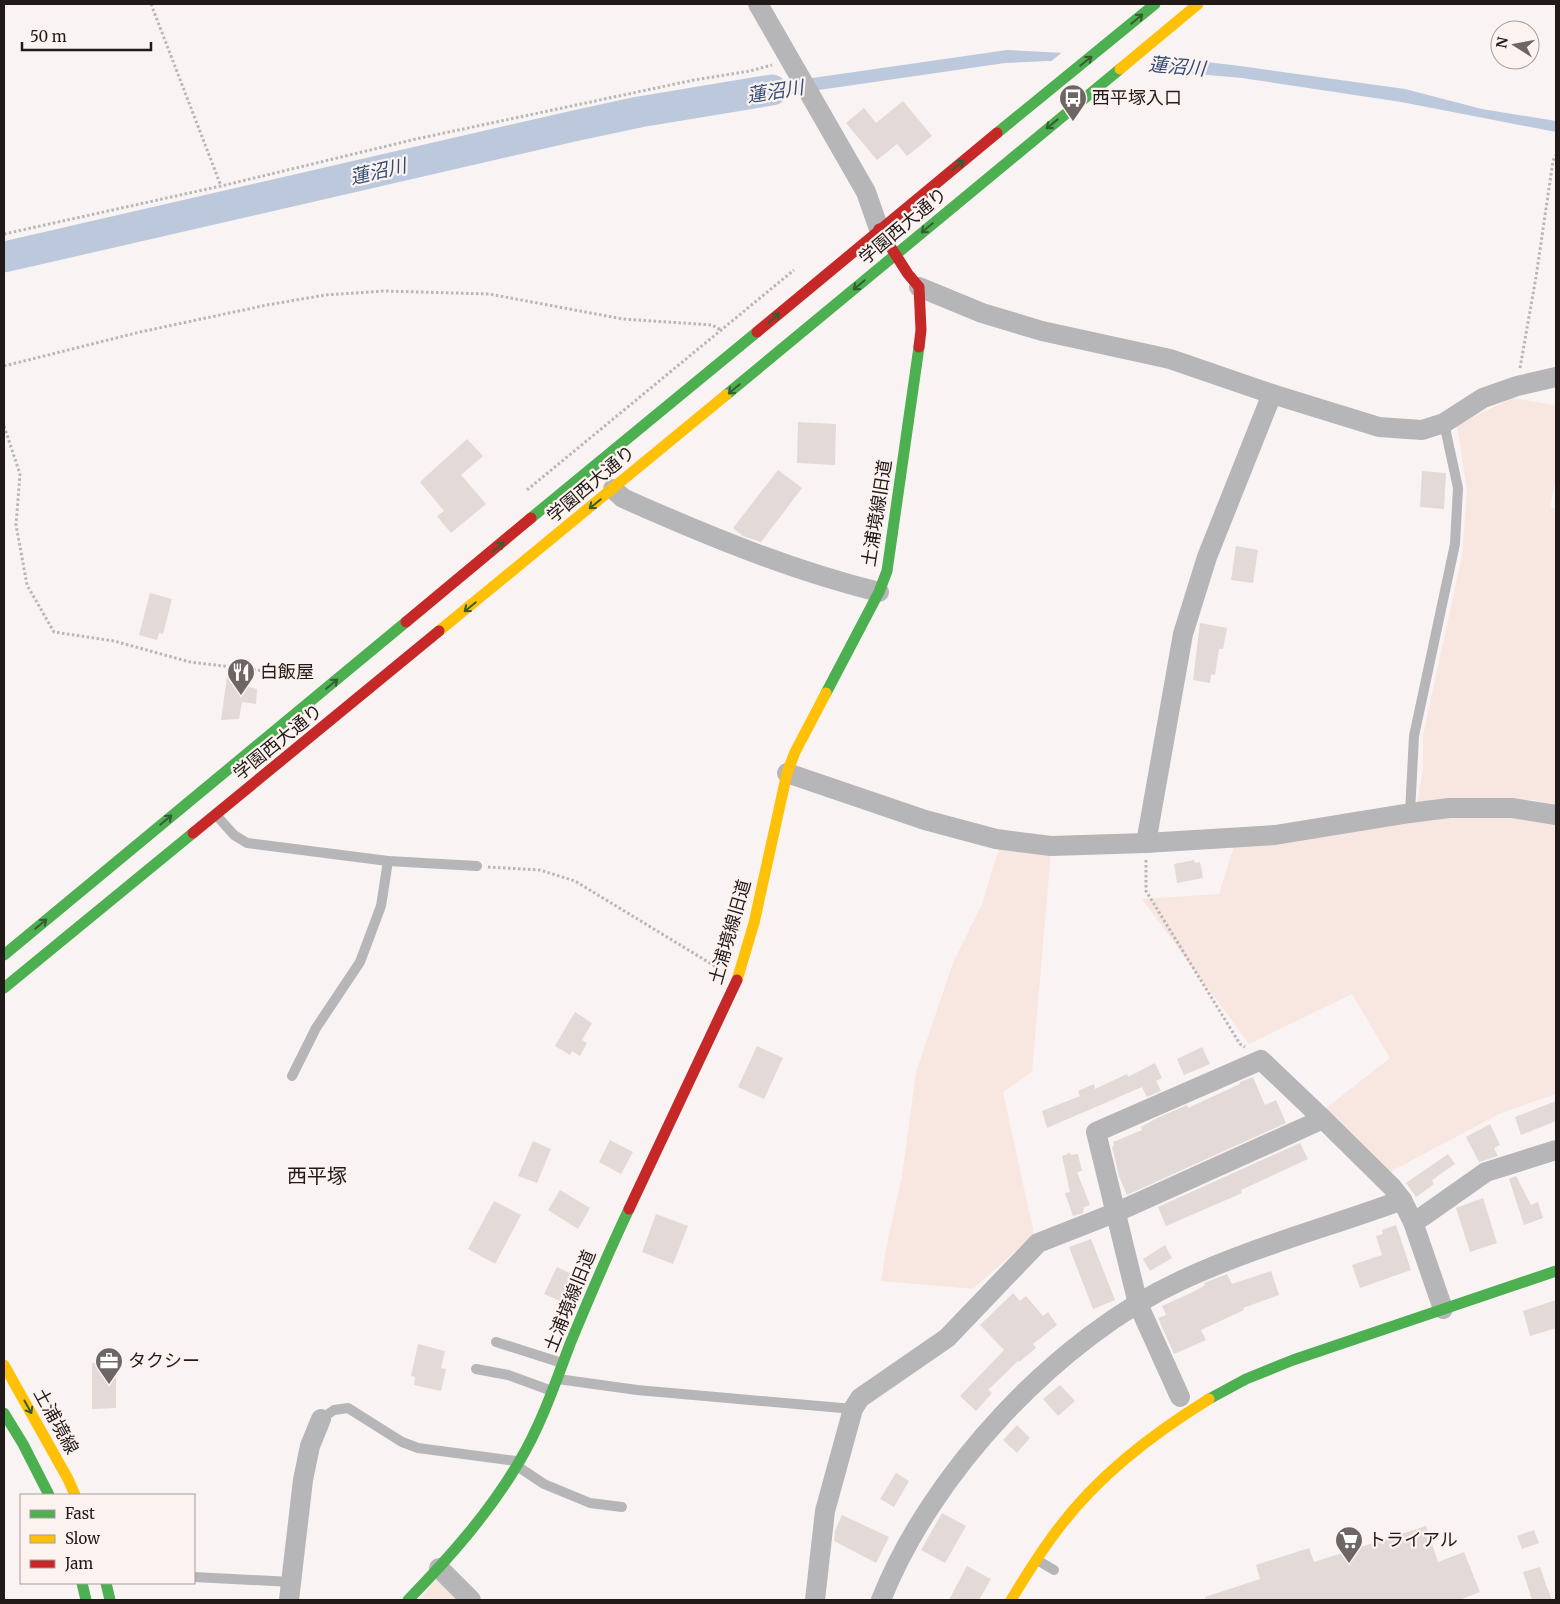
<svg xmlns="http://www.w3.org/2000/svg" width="1560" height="1604" font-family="Merriweather,'Noto Sans JP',serif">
<rect width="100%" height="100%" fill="#f9f4f3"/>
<g fill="#f8e6e1">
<path d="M1512,398L1556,405V478L1550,507L1556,509V805L1534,800H1473L1417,803L1423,770V735L1462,556L1467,491L1457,425Z"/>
<path d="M1480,813L1556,822V1094L1501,1113L1388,1173L1326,1108L1390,1058L1352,994L1249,1044L1142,899L1219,894L1234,846L1419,817Z"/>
<path d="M999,848L1051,852L1032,1072L1003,1092L1034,1234L973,1289L881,1281L886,1249L902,1176L916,1072L953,963L982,904Z"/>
<path d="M437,1579L463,1600H419Z"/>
</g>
<path fill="#bcc9dd" d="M1007,50L1182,59L1240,66L1405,89L1482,109L1556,121V132L1401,102L1242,78L1048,61L1005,63L730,103L729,90Z"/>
<path fill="#f9f4f3" d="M1065,50L1171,56L1151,72L1049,63Z"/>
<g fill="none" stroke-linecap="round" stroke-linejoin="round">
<path stroke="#bcc9dd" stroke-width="31" d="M4,257L574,126L639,112L772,90"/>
</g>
<g fill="#e3d9d7">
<path d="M903,101L932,136L907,156L897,144L877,160L846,123L864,108L876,123Z"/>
<path d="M798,422L836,424L835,465L797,463Z"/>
<path d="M467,439L483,456L461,475L486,504L451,533L437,516L444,511L420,482Z"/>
<path d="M778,470L802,488L761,542L743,536L733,528Z"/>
<path d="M1422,471L1446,473L1444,509L1420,507Z"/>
<path d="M1236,546L1258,550L1253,583L1231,580Z"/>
<path d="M150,593L172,599L163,634L159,633L157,640L139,635Z"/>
<path d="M1200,623L1227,628L1223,649H1219L1215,675L1211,674L1210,683L1193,680Z"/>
<path d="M227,677L245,679V686L257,689L256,704L242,702L239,719L221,720Z"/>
<path d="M1194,860L1195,863L1200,862L1203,878L1177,883L1174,864Z"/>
<path d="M575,1012L592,1023L582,1040L587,1043L580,1056L572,1051L570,1055L555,1046Z"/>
<path d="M757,1046L783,1058L764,1099L738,1087Z"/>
<path d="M1202,1047L1210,1064L1184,1075L1177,1059Z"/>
<path d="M1155,1063L1162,1078L1156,1081L1161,1091L1147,1097L1142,1087L1047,1128L1042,1111L1080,1096L1078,1091L1094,1084L1095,1089L1127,1074L1128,1077Z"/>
<path d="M1253,1077L1265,1105L1276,1100L1286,1123L1127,1195L1119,1176L1112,1147L1114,1146L1113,1142L1142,1130L1141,1127L1157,1118L1187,1105L1188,1108L1240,1084V1082Z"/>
<path d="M1556,1101V1121L1521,1135L1515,1117Z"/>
<path d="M1490,1124L1500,1145L1494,1148L1498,1156L1479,1162L1466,1137Z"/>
<path d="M610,1140L633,1152L621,1174L599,1162Z"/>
<path d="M533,1141L551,1149L537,1183L518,1176Z"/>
<path d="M1300,1143L1308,1159L1241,1190L1242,1193L1166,1226L1158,1207Z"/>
<path d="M1070,1153L1071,1155L1078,1154L1082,1171L1077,1172L1090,1205L1084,1207L1083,1213L1073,1216L1065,1193L1070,1192L1062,1156Z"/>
<path d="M1448,1154L1455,1164L1432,1180L1434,1184L1416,1197L1406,1183Z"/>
<path d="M1516,1176L1531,1205L1538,1202L1543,1218L1524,1225L1509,1179Z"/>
<path d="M560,1190L590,1208L578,1229L548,1210Z"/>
<path d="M1483,1198L1497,1243L1470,1252L1456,1208Z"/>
<path d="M494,1201L521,1215L495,1264L468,1249Z"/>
<path d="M656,1214L688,1226L673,1264L642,1252Z"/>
<path d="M1396,1225L1411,1270L1360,1288L1352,1265L1382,1255L1376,1236L1383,1234L1382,1230Z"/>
<path d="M1091,1239L1115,1300L1093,1309L1069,1247Z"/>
<path d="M1165,1245L1172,1258L1150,1271L1143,1259Z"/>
<path d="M557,1267L574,1275L562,1302L544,1294Z"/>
<path d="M1271,1271L1279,1295L1243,1308L1244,1310L1201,1330L1206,1340L1174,1354L1158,1318L1166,1315L1162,1306L1195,1291L1205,1285L1204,1283L1227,1274L1232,1284Z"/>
<path d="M1013,1293L1020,1301L1026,1296L1043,1316L1048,1312L1057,1325L1033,1344L1036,1348L1019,1362L1018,1361L988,1390L992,1393L976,1411L960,1396L1004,1350L980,1325Z"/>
<path d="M1556,1300V1328L1530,1336L1523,1311Z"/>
<path d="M418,1344L445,1351L441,1368L446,1369L441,1391L414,1385L415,1377L411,1376Z"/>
<path d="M116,1362V1408L92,1409V1363Z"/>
<path d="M1060,1385L1075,1401L1058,1416L1043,1399Z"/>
<path d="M1017,1425L1030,1438L1017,1453L1003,1440Z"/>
<path d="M896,1473L909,1481L894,1507L880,1499Z"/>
<path d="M942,1513L966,1526L945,1563L921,1550Z"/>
<path d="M842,1515L889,1537L876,1563L834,1541L835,1531Z"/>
<path d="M1426,1526L1438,1562L1464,1552L1480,1592L1459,1600H1205V1597L1260,1579L1256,1565L1309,1548L1314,1562Z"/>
<path d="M1534,1530L1539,1543L1522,1549L1517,1536Z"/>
<path d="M967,1566L991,1579L979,1600H949Z"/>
<path d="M1540,1567L1545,1582L1552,1600H1532L1527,1584L1523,1572Z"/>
</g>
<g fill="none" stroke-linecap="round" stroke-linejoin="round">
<g stroke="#b8b7b7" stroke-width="3" stroke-dasharray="2.5 2.5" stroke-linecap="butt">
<path d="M151,4L221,186"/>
<path d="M4,234L221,186L416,139L694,80L750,71L772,65"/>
<path d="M4,366L140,332L267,305L325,295L385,291L489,294L623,319L712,325L721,330"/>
<path d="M1520,368L1536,277L1553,161L1556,155"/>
<path d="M4,426L20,474L16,525L27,585L54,632L114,641L190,662L299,675L303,678"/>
<path d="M527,490L794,270"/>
<path d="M1146,860V891L1240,1044L1245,1047"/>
<path d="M488,867L540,870L575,881L718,968"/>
</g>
<g stroke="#b6b5b7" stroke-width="10">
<path d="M1410,813L1414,736L1455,544L1458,488L1444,423"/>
<path d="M217,816L234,835L247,843L388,861L477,866"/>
<path d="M292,1076L316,1028L360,962L381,906L388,861"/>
<path d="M496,1342L562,1363"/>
<path d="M476,1369L508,1375L552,1391"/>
<path d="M558,1379L637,1390L853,1409"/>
<path d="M321,1419L334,1410L348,1408L402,1442L418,1448L516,1461"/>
<path d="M517,1466L544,1484L590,1503L622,1507"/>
<path d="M1037,1560L1054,1570"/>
<path d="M194,1577L292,1582"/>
</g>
<g stroke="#b6b5b7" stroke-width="20">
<path d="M758,4L866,192L879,229"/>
<path d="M919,287L982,313L1042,331L1170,359L1272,394L1379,427L1422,430L1444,423L1483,398L1517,386L1556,377"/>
<path d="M613,489L623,498L634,503C713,538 794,571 879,592"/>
<path d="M787,773L925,820L996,839L1051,846L1146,843L1275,835L1410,813L1449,808H1512L1556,815"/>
<path d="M1146,843L1183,634L1207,557L1272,394"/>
<path d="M1413,1222L1422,1217L1486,1172L1556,1150"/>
<path d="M1180,1397L1138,1304L1096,1132L1261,1060L1323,1119"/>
<path d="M439,1568L471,1600"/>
<path d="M289,1600L303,1480L310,1446L321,1419"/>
<path d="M815,1600L825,1511L853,1409L860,1398L947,1338L1038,1243L1117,1212L1323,1119L1392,1187L1402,1200L1413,1222L1443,1309"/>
<path d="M881,1600C931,1473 1058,1337 1182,1280C1253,1247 1329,1227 1402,1200"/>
</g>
<g stroke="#4caf50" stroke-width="11">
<path d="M997,133L1155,4"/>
<path d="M726,395L1120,69"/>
<path d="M531,518L757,332"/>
<path d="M826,693L879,592L887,571L919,347"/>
<path d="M4,955L406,622"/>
<path d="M4,988L193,833"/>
<path d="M1209,1399L1246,1379L1293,1360L1556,1271"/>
<path d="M4,1413L23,1444L49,1495"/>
<path d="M82,1583L86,1600"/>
<path d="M106,1583L110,1600"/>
<path d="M408,1600C449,1558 489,1513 519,1462C541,1425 555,1384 570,1344C589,1298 608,1253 629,1209"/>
</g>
<g stroke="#ffc107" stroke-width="11">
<path d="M1120,69L1198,4"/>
<path d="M439,631L726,395"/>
<path d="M737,980L754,923L787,773L795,752L826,693"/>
<path d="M4,1365L68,1479L75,1495"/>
<path d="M1011,1600C1025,1577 1039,1554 1055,1533C1096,1477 1151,1435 1209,1399"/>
</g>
<g stroke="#c62828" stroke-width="11">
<path d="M879,229L908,274L919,287L921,330L919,347"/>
<path d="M757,332L997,133"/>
<path d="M406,622L531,518"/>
<path d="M193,833L439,631"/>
<path d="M629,1209L737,980"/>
</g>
</g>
<defs><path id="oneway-shaft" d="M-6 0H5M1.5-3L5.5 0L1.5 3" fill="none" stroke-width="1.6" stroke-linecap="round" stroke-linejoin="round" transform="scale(1.25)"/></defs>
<g stroke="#355d31">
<use href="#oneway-shaft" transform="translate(1137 19) rotate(-40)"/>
<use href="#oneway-shaft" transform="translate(1086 61) rotate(-39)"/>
<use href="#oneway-shaft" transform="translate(1052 124) rotate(141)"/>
<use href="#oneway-shaft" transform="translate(958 165) rotate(-39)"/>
<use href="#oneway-shaft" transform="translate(927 228) rotate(140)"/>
<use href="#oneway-shaft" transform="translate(859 285) rotate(140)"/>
<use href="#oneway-shaft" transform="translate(774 318) rotate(-40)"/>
<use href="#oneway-shaft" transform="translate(734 389) rotate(140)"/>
<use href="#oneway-shaft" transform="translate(595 504) rotate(141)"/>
<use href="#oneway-shaft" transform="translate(498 547) rotate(-40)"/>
<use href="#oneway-shaft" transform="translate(470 607) rotate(141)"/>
<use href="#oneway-shaft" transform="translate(332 684) rotate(-40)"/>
<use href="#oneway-shaft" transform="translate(166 820) rotate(-40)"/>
<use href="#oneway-shaft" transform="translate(41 924) rotate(-40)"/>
<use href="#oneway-shaft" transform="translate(28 1407) rotate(61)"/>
</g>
<defs>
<g id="bus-pin" transform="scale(1.4375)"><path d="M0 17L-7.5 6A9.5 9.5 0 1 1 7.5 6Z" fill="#6d6665" stroke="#fcf3f0"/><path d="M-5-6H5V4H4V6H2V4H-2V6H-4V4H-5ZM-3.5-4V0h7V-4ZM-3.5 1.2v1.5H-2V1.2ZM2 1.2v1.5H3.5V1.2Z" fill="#fff"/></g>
<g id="restaurant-pin" transform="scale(1.4375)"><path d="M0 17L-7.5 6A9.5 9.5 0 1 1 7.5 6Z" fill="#6d6665" stroke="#fcf3f0"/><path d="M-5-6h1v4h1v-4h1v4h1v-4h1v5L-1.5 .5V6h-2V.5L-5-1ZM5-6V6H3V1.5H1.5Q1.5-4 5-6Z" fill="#fff"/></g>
<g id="office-pin" transform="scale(1.4375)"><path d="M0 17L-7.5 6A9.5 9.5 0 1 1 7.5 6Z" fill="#6d6665" stroke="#fcf3f0"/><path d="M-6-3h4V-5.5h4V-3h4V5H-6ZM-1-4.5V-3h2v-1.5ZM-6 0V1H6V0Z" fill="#fff"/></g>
<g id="supermarket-pin" transform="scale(1.4375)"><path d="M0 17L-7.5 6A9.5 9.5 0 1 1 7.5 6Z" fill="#6d6665" stroke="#fcf3f0"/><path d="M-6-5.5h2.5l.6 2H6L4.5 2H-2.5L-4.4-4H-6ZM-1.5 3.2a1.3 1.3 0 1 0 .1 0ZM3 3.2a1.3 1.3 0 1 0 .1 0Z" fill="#fff"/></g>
</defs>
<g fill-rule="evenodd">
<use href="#bus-pin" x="1073" y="98"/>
<use href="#restaurant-pin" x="241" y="672"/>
<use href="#office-pin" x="109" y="1361"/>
<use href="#supermarket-pin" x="1349" y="1540"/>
</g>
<g text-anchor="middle" stroke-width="4.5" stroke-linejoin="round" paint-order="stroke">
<g font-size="18" fill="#221a18" stroke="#fcf3f0" text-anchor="start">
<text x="1092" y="104">西平塚入口</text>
<text x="260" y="678">白飯屋</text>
<text x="128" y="1367">タクシー</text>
<text x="1368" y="1546">トライアル</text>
</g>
<g font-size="18" fill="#221a18" stroke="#fcf3f0">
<text transform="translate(903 226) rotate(-40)" y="6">学園西大通り</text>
<text transform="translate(591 484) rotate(-40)" y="6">学園西大通り</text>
<text transform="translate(877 513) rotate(-81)" y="6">土浦境線旧道</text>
<text transform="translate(278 742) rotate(-39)" y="6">学園西大通り</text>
<text transform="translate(730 932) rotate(-74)" y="6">土浦境線旧道</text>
<text transform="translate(570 1301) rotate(-68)" y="6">土浦境線旧道</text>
<text transform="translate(56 1421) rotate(61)" y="6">土浦境線</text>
</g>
<g font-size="19" font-style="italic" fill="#314c76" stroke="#fcf3f0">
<text transform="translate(1177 66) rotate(5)" y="7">蓮沼川</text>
<text transform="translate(775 91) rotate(-9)" y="7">蓮沼川</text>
<text transform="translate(378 171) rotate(-13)" y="7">蓮沼川</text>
</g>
<g font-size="20" fill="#221a18" stroke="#fcf3f0">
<text x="317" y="1183">西平塚</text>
</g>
</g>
<rect width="1560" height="1604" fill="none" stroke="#221a18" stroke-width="10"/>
<rect x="20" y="1494" width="175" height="90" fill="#fcf3f0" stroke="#a59c9a"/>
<rect x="30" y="1510" width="25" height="8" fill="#4caf50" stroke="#a59c9a"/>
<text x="65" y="1519" font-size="15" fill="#221a18">Fast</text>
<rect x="30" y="1535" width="25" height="8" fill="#ffc107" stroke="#a59c9a"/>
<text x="65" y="1544" font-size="15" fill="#221a18">Slow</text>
<rect x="30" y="1560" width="25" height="8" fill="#c62828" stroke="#a59c9a"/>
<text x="65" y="1569" font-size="15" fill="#221a18">Jam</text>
<g transform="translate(1515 45) rotate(281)"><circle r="24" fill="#fcf3f0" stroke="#a59c9a"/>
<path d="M0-4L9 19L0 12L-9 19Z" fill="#6d6665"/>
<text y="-8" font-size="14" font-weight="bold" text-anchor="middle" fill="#221a18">N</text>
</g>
<path d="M22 42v8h129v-8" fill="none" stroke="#221a18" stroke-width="2.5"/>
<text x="30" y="42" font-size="15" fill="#221a18" stroke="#fcf3f0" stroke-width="4" paint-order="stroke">50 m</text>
</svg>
